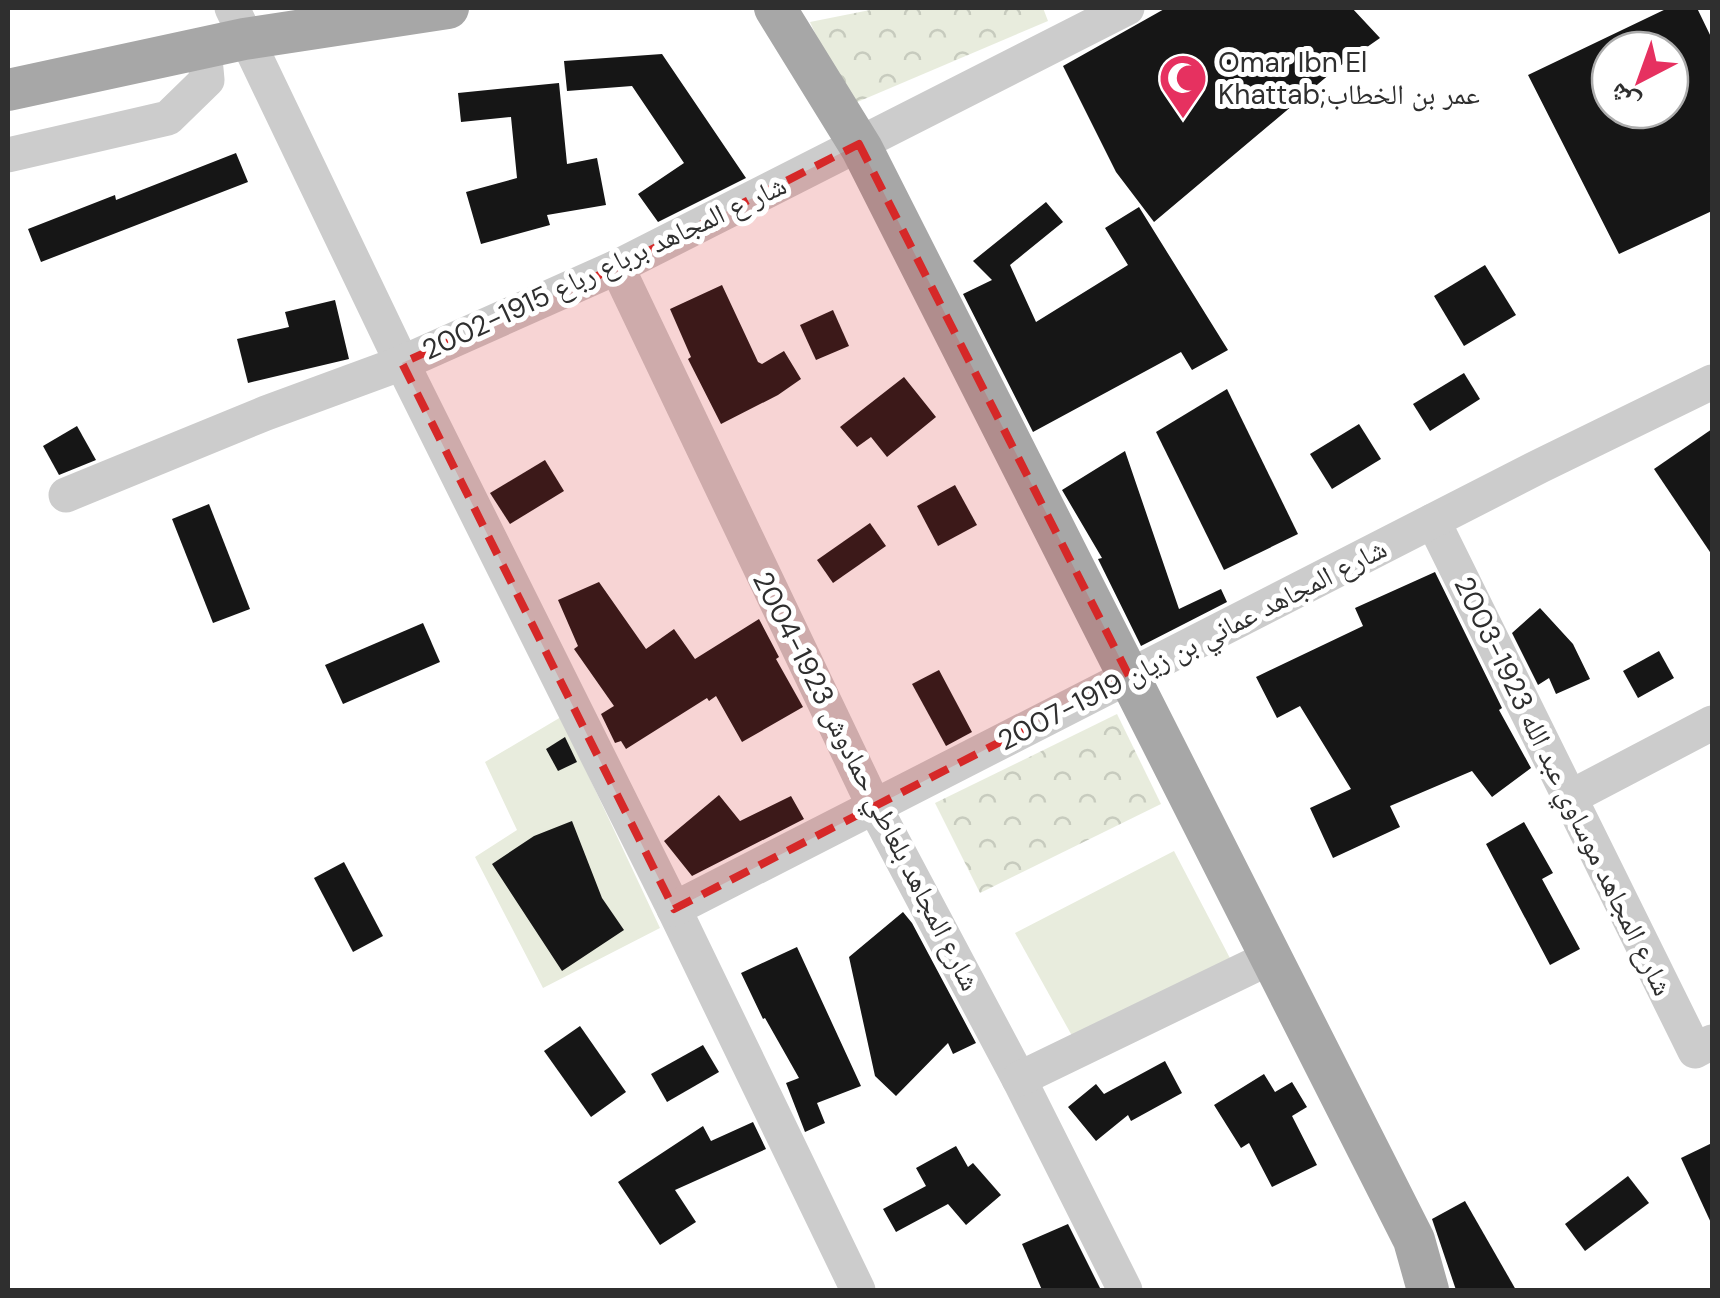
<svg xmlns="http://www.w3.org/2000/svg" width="1720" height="1298" font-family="'DM Sans','Noto Naskh Arabic',sans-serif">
<defs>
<pattern id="park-crowns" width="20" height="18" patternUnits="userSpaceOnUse" patternTransform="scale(2.5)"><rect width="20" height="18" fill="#e8ecdd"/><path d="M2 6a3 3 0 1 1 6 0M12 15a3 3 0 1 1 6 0" fill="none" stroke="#c7cbbe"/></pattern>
</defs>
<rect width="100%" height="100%" fill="#fff"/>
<g fill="#e8ecdd">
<path d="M561,717L660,928L543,988L475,857L517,830L485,762Z"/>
<path d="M1174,851L1232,962L1076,1043L1015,933Z"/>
</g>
<g fill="url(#park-crowns)">
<path d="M880,8H1043L1048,21L848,106L810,22Z"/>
<path d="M1117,714L1161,804L980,893L935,803Z"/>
</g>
<g fill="#161616" fill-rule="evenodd">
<path d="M1166,8H1352L1380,38L1337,68L1154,222L1116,172L1063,66Z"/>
<path d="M1668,8H1697L1712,39V211L1619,254L1528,75ZM1610,50H1670V110H1610Z"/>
<path d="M662,54L746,178L658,222L638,194L684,163L632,86L567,91L564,61Z"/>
<path d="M559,83L567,164L597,158L606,205L547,215L550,225L481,244L466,192L517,178L511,117L461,122L458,93Z"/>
<path d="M236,153L248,182L41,262L28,229L115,195L116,200Z"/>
<path d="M1046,202L1063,222L1010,265L1036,322L1128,265L1105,228L1139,207L1228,350L1192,370L1181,352L1033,432L963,294L992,280L973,261Z"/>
<path d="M1485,265L1516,315L1464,346L1434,296Z"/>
<path d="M722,285L758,362L762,364L784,351L801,379L778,395L721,424L688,359L691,357L670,309Z"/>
<path d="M335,300L349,359L248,383L237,339L289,327L285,312Z"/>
<path d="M833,310L849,346L816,360L800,325Z"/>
<path d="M1464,373L1480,399L1430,431L1413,404Z"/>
<path d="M904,377L936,417L887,457L871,437L857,447L840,427Z"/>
<path d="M1227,389L1298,534L1224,570L1156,432Z"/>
<path d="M1359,424L1381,459L1332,489L1310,454Z"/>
<path d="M77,426L96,460L59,475L43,446Z"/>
<path d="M1712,429V555L1654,469Z"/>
<path d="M1125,451L1179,609L1221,589L1227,602L1141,646L1098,559L1102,558L1062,490Z"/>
<path d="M545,460L564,491L510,524L490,493Z"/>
<path d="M955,485L977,525L938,546L917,506Z"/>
<path d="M209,504L250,609L213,623L172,519Z"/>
<path d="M870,523L886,546L833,583L817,560Z"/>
<path d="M1435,572L1502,708L1499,710L1531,768L1492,797L1472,771L1390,806L1400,827L1333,858L1310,808L1351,789L1300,706L1277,718L1256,677L1363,626L1355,608Z"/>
<path d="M599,582L646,649L674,629L695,659L759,619L779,657L776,659L803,707L742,742L716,696L709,701L707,698L626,749L621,741L615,743L601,714L614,706L574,649L578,646L558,600Z"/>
<path d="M1540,608L1573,644L1590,679L1556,694L1549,678L1538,685L1512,633Z"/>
<path d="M423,623L440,662L343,704L325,665Z"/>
<path d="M1659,651L1674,678L1638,698L1623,671Z"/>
<path d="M939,670L972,732L946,746L912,684Z"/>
<path d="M565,737L577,762L558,771L546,749Z"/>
<path d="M719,795L740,821L791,796L804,819L692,876L664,841Z"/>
<path d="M572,821L602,898L624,930L562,971L492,864L534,836Z"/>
<path d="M1524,822L1553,873L1542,879L1580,949L1550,965L1486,844Z"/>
<path d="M344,862L383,936L353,952L314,878Z"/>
<path d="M903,912L912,923L976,1043L953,1054L948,1043L896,1096L875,1076L849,957Z"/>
<path d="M797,947L861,1086L817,1103L825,1123L805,1132L786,1083L799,1078L765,1018L763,1019L741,973Z"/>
<path d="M580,1026L626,1092L591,1117L544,1051Z"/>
<path d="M703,1045L719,1072L667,1102L651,1074Z"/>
<path d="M1165,1061L1182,1093L1131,1121L1128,1115L1096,1141L1068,1107L1096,1084L1104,1094Z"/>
<path d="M1264,1074L1275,1092L1292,1082L1307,1107L1292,1116L1317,1165L1272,1187L1249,1143L1241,1148L1214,1105Z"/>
<path d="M753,1122L766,1149L675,1190L696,1222L660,1245L618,1182L703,1126L711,1141Z"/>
<path d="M1712,1143V1225L1681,1158Z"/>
<path d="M956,1146L968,1167L973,1163L1001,1195L966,1225L948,1204L896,1232L883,1209L926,1186L916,1168Z"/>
<path d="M1628,1176L1649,1203L1585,1251L1565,1224Z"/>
<path d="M1465,1201L1516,1290H1456L1432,1219Z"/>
<path d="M1068,1224L1101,1290H1042L1022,1244Z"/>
</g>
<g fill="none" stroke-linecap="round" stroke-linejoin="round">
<g stroke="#ccc" stroke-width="35">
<path d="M232,8L402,363L674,909L858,1290"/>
<path d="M8,155L168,118L207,80L204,48"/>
<path d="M617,267L874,806L1019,1079L1125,1290"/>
<path d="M66,495L266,413L402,363L617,267L1127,8"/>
<path d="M1433,521L1695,1051L1712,1042"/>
<path d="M1569,798L1712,723"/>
<path d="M674,909L1540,466L1712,382"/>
<path d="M1019,1079L1271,957"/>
</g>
<g stroke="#a7a7a7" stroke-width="42">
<path d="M775,8L862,149L1414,1240L1428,1290"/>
<path d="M8,90L244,39L448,8"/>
</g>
</g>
<path fill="#d62828" fill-opacity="0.2" stroke="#d62828" stroke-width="8" stroke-dasharray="20 12" stroke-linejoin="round" d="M859,144L1129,676L674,909L402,363L617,267Z"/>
<defs>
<g id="mosque-pin" transform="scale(2.5)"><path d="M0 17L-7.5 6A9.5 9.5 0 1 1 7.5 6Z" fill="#e63160" stroke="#fff"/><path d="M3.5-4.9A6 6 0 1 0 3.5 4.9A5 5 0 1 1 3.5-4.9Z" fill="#fff"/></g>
</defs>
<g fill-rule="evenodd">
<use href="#mosque-pin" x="1183" y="78"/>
</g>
<g text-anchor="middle" stroke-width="10" stroke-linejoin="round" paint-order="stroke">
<g font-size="28" fill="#2f2f2f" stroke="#fff" text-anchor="start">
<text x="1218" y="72">Omar Ibn El<tspan x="1218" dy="32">Khattab;عمر بن الخطاب</tspan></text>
</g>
<g font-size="28" fill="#2f2f2f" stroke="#fff">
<text transform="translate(604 267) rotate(-25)" y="10">شار ع المجاهد برباع رباع 1915-2002</text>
<text transform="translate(1192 644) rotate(-27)" y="10">شارع المجاهد عماني بن زيان 1919-2007</text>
<text transform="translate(867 781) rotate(63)" y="10">شارع المجاهد بلعاطي حمادوش 1923-2004</text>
<text transform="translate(1564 786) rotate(64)" y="10">شارع المجاهد موساوي عبد الله 1923-2003</text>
</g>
</g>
<rect width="1720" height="1298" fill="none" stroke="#2f2f2f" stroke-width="20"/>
<g transform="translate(1640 80) rotate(221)"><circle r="48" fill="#ffffff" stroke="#acacac" stroke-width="2.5"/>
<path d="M0-8L18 38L0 25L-18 38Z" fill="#e63160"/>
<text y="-15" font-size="28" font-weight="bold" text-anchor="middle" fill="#2f2f2f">ش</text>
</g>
</svg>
